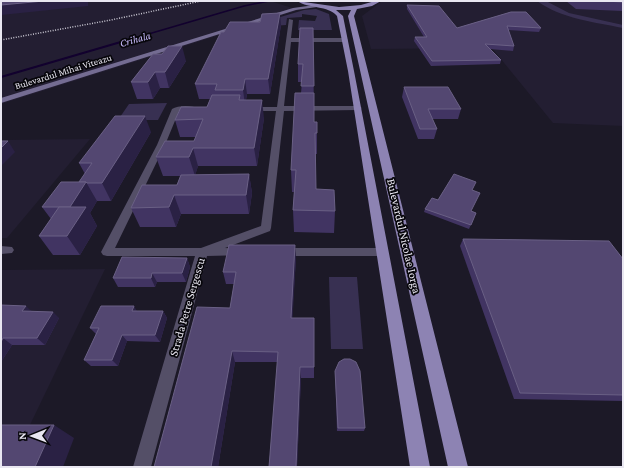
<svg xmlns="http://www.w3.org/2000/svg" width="624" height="468" font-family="'Crimson Pro',serif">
<rect width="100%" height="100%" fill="#1c1927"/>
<g fill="#231e32">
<path d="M1,1H270L299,10L1,104Z"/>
<path d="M382,1H623V126L553,123L492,48L371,49L362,16Z"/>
<path d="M90,139L7,238H1V140Z"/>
<path d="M105,269L28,429H1V270Z"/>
</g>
<g fill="#383052">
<path d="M537,1H546L569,13L623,25V28C594,22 562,19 537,1Z"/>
<path d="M316,9L329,14L332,30H298L299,20L315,21L317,16L302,14V17L287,18L286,25L272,26L260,23L304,10Z"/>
<path d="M167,103L158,120H118L129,104Z"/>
<path d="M329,277H357L363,349H331Z"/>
</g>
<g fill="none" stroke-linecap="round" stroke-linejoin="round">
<path stroke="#12012e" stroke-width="1.5" d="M128,40L244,6L269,1"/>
<path stroke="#12012e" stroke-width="2" d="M1,77L131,39"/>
<g fill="#544f67" fill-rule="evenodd">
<path d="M289,19L293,20L291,38H345L348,40L345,42H291L284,106H358L362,108L358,110L284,111L271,228L270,231L225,248L246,249L248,252L246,255L207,256L151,467H133L195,256H107L103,255L101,252L157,145L172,109C178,105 193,105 199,109L195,111H179L165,145L115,248H201L261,226L276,111H248L244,109L248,107H277Z"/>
<path d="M1,246L12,247L14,250L12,253L1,254Z"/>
<path d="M281,248H382L386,249L388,252L386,255L382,256H281L277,255L275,252L277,249Z"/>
</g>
<path fill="#746c92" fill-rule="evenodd" d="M315,5L317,7L296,10L1,103V98L293,8Z"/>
<path fill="#8d83b3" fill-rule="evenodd" d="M297,1L339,7L361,5L375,1H381L372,6L357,9L354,16L468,467H448L348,16L351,10H336L343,16L354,71L430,467H410L348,71L337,16C328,5 309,9 297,1Z"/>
<path stroke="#cbc9d4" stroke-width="1.5" stroke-dasharray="1 1.5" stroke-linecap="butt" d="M1,40L111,20L201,1"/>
</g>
<g fill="#413462">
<path d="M566,1H623V11L576,9Z"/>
<path d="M407,5L457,28L511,12L541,28L539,32L508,30L514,46L513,51L490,49L501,60L500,64L431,66L414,41L415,37H424L407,9Z"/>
<path d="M281,25L270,94H247L246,100L264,118L257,166H198L195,175L249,174L252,193L249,214H181L176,227H140L131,208L177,185L180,176H163L156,157L194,141L196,137H180L175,120L207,107L210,99H199L195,84L224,32Z"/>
<path d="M313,28L314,122L317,133V154H315L316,189L335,211L334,233L294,232L293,210L294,192H292L291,170L301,93L302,82H298V64Z"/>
<path d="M153,54L186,61L169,88H160L153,99H137L131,82Z"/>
<path d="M404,87L461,109L458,119H432L437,129L434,139H418L402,97Z"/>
<path d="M151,132L111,201H97L90,213L97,226L80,255H53L39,236L51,219L42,207L79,182L85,174L79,163Z"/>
<path d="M472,190L471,211L476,213L469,229L424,212L425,209L438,200Z"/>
<path d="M463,239L623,259V401L514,399L460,246Z"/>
<path d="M187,258L190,267L186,282H157L155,287H118L113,278Z"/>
<path d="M296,258L292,318H314V378H301L297,467H269L278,362H235L218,467H154L230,308L234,284H226L223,272Z"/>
<path d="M1,305L32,311L59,318L45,345H12L1,362Z"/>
<path d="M137,311H163L167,318L160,342L127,341L118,366H91L84,360L96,334L90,328Z"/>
<path d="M335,371L365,428L364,431H337Z"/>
</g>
<g fill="#2a2144">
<path d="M44,1H88V6L1,15V5Z"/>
<path d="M280,13L281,25L270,94L268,79Z"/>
<path d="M182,46L186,61L169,88L165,72Z"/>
<path d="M155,72L160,88L153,99L148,82Z"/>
<path d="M245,79L247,94L245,105L243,90Z"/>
<path d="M262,100L264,118L257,166L254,148Z"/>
<path d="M145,116L151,132L111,201L102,183Z"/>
<path d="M8,141L15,152L1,166V148Z"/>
<path d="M193,148L198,166L195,176L189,157Z"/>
<path d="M249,174L252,193L249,214L246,195Z"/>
<path d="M86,182L97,201L90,213L97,226L80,255L67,236L70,207Z"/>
<path d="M174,195L181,214L176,227L169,207Z"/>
<path d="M295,245L296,258L292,329L291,318Z"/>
<path d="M187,258L190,267L186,282L182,273Z"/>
<path d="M152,273L157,282L155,287L151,278Z"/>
<path d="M26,306L33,313L22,311Z"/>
<path d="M134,306L138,313L132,311Z"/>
<path d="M163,311L167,318L160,342L155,335Z"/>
<path d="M53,312L59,318L45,345L37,338Z"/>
<path d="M122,335L127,341L118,366L112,360Z"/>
<path d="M3,338L12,345L1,362V342Z"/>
<path d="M232,351L235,362L218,467H211Z"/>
<path d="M300,367L301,378L297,467H296Z"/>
<path d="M54,425L74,438L63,467H35Z"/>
</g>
<g fill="#534771" stroke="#6a6085">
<path d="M1,1H44L1,5Z"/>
<path d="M604,1H623V2Z"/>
<path d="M407,5L439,6L457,28L511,12H526L541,28L507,26L514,46L485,44L501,60L432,61L415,37H427Z"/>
<path d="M280,13L268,79H245L243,90H215L217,84H195L221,32H224L230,22H260L262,14Z"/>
<path d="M300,28H313L314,86H301L303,64H298Z"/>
<path d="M168,46H182L165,72H155L148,82H131L153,54H162Z"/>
<path d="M404,87H448L461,109H428L437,129H420Z"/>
<path d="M295,93H314V122H317V133H315L316,189L334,190L335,211L293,210L296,170H291Z"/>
<path d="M212,95H240L239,100H262L254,148H193L189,157H156L165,141H194L203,119L175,120L181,107H207Z"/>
<path d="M115,116H145L102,183H87L86,182H79L92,163H79Z"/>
<path d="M1,141H8L1,148Z"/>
<path d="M249,174L246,195H174L169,207L131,208L142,185H177L181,175Z"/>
<path d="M454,174L476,182L472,190L480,193L471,211L476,213L471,225L425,209L432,198L438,200Z"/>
<path d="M61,182H86L70,207H42Z"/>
<path d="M59,207H86L67,236H39Z"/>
<path d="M463,239L609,241L623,259V395L520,393Z"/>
<path d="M229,245H295L291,318H314V367H300L296,467H269L278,352L232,351L211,467H154L197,307L230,308L236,272H223Z"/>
<path d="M122,257L187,258L182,273H152L151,278H113Z"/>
<path d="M1,305L26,306L22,311L53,312L37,338H3L1,342Z"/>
<path d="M101,306H134L132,311H163L155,335H122L112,360H84L99,328H90Z"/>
<path d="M344,359H350L356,362L360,371L365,428H338L335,371L339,362Z"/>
<path d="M1,425H54L35,467H1Z"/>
</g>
<g text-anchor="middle" stroke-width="3.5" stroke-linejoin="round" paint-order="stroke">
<g font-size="10" fill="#e9e7f1" stroke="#07060b">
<text transform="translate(63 71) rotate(-17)" y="4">Bulevardul Mihai Viteazu</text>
</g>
<g font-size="11" font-style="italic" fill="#c7b9fb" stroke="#07060b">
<text transform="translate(135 39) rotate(-16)" y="4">Crihala</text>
</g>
<g font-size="12" fill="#e9e7f1" stroke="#07060b">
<text transform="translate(404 236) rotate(77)" y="4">Bulevardul Nicolae Iorga</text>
<text transform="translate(187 307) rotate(-74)" y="4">Strada Petre Sergescu</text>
</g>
</g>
<rect width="624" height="468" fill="none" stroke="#e9e7f1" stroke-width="4"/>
<g transform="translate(32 436) rotate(269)" stroke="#07060b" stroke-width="3" paint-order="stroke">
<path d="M0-3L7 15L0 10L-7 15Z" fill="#e9e7f1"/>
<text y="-6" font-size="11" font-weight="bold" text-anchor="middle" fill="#e9e7f1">N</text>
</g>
</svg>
